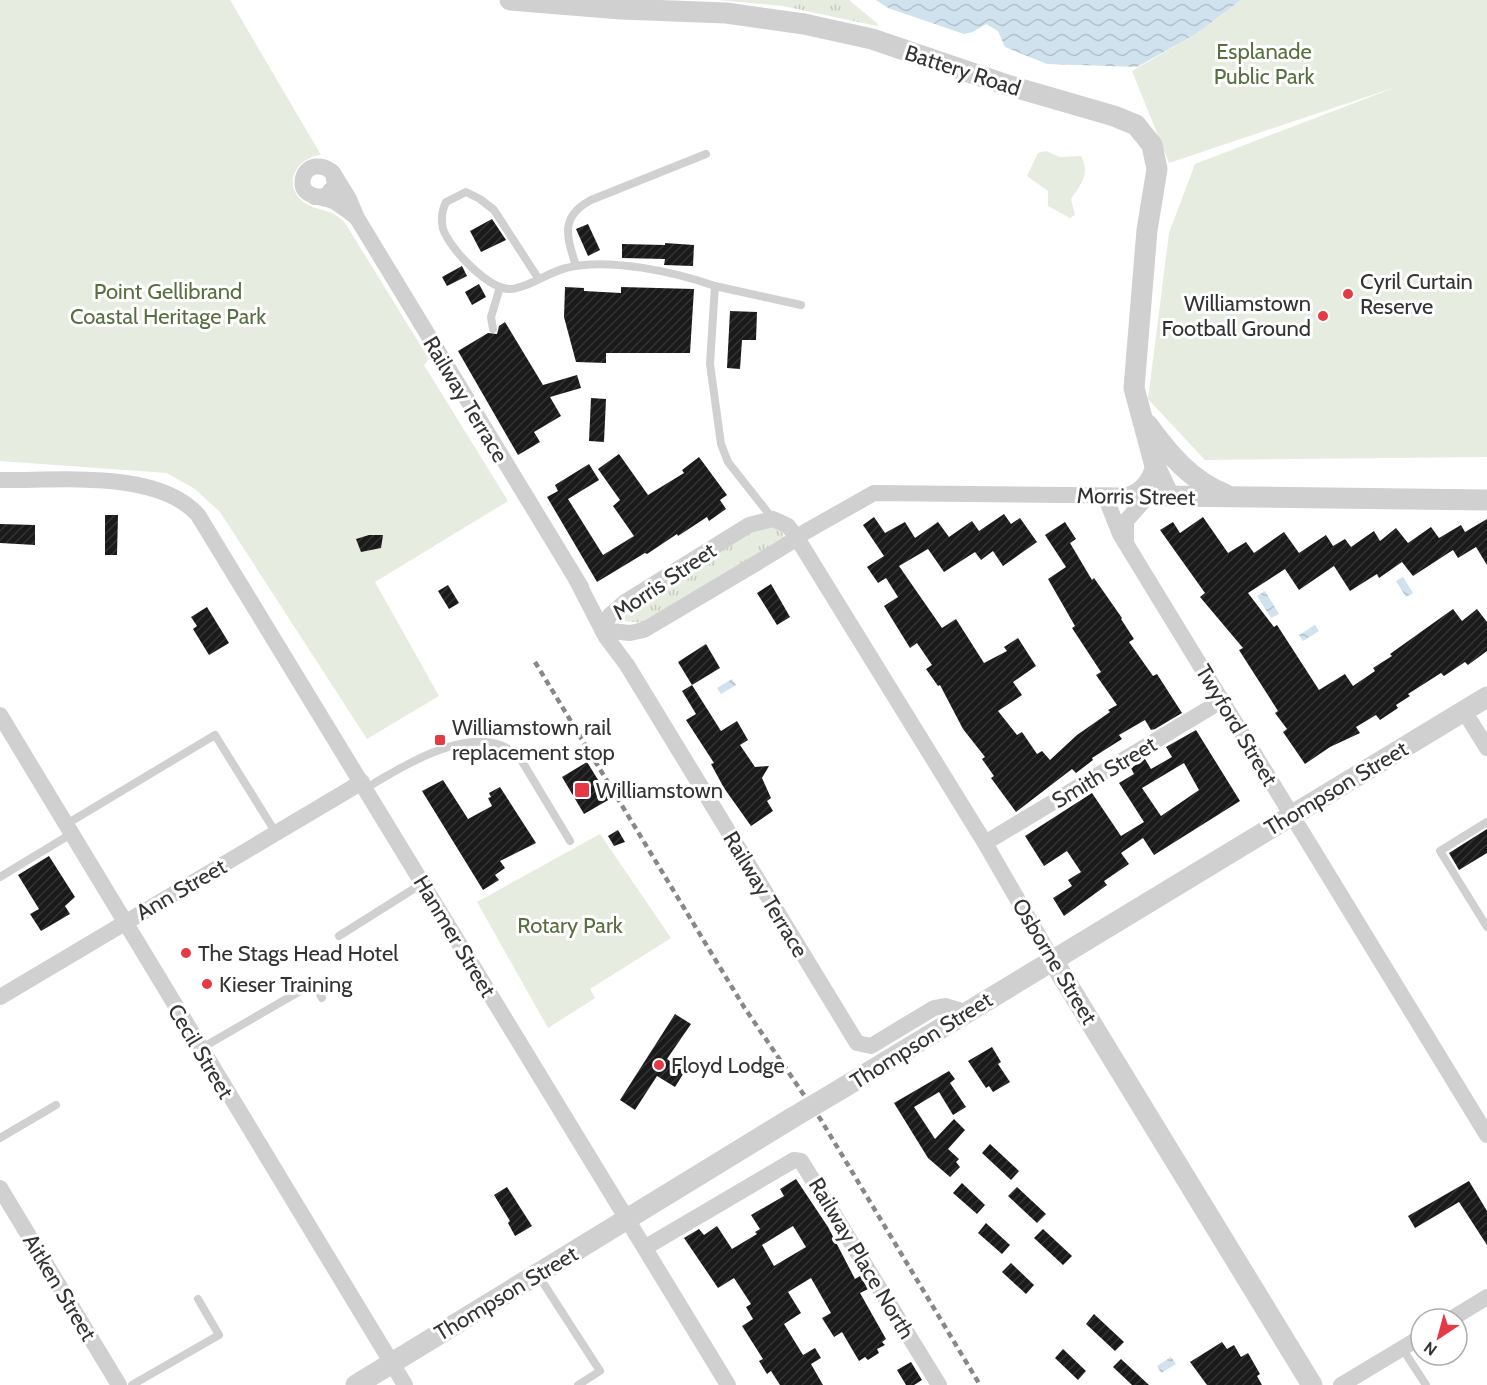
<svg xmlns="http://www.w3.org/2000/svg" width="1487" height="1385" font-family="Cabin,sans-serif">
<defs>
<pattern id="grass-tufts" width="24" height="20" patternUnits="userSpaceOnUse" patternTransform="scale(1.5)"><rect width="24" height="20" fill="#e6ecdf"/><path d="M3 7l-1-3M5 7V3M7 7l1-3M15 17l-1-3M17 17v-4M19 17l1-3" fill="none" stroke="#c6cbc0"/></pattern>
<pattern id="water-waves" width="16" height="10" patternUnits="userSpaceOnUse" patternTransform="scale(1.5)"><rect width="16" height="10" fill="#cfe2ee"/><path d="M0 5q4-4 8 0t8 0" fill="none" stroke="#b2c2cd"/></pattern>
<pattern id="building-hatch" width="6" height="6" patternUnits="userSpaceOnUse" patternTransform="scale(1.5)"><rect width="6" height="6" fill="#1a1a1a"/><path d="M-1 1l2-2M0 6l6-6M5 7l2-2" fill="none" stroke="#333"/></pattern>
</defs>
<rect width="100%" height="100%" fill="#fff"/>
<g fill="url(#grass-tufts)">
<path d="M718,0H849L878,24L877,26L783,6Z"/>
<path d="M772,526L783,533L784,538L641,623L624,621L626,609L747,532Z"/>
</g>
<g fill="#e6ecdf">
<path d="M0,0H230L321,155C299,157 283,180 300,199C311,212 331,206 345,223L429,359L424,365L508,501L375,582L439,696L367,739L220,512L195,489L167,473L0,461Z"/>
<path d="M1241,0H1487V457L1205,460L1148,399L1169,233L1195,164L1399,86L1169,163L1132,71L1196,34Z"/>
<path d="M1046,151L1060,157L1081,156C1090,174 1082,183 1071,199L1075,215L1070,218L1048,206V191L1027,176L1038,153Z"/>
<path d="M600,834L671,938L590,989L595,998L548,1028L477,902Z"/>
</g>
<g fill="url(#water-waves)">
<path d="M876,0H1241L1196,34L1137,67L1047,64L1005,47L998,31L986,24L973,32L964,34L888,8Z"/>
<path d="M1403,577L1413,593L1406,597L1396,581Z"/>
<path d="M1265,591L1279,614L1271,618L1257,596Z"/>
<path d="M1315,625L1319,631L1303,641L1299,635Z"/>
<path d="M732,679L736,685L721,694L717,688Z"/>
<path d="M1171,1357L1176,1364L1161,1373L1157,1366Z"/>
</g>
<g fill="url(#building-hatch)" fill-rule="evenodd">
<path d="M492,219L506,240L481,252L470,231Z"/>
<path d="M588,224L600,250L588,256L576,229Z"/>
<path d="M665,243L694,245L693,266L664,265L665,259L622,258V244L665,245Z"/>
<path d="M462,266L467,276L447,286L442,277Z"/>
<path d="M479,284L486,297L472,305L465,292Z"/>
<path d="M565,287L584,288V291L621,293V287L694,289L690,353H606V363L576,362L564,317Z"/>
<path d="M730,311L757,312L756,340H742L740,369L727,368Z"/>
<path d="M505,322L543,385L577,375L581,388L550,397L561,416L534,432L540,442L518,455L458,351L488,333L497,334L499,326Z"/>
<path d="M591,398L606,399L604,442L589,441Z"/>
<path d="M619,454L648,495L684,473L682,470L699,457L727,495L720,500L726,509L709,521L707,517L678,536L677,534L647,554L645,553L597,582L547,497L558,491L555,485L589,464L599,480L568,499L603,555L634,536L613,506L620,500L598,469Z"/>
<path d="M1004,514L1011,524L1020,518L1037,542L1003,566L993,551L981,560L975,552L944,572L928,549L899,566L942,628L956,619L984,663L1007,651L1004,647L1018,638L1036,666L1013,682L1022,695L998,711L1017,735L1022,732L1037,754L1042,751L1050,760L1077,735L1110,712L1108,710L1117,705L1096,675L1101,672L1072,628L1075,626L1048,579L1066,567L1045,535L1065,522L1076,539L1070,543L1092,580L1094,578L1122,618L1121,619L1134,639L1129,642L1153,676L1157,674L1182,713L1155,729L1151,730L1145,720L1119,735L1122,739L1092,758L1093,760L1076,773L1072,769L1016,812L991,778L994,776L982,759L985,757L963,729L940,685L938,686L926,669L932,665L917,643L910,648L884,606L898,597L886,578L878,583L867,567L884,556L863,525L874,517L885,533L905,522L915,538L938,522L949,537L972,521L979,531Z"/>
<path d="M105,515H118L117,555H105Z"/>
<path d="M1203,517L1228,553L1246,542L1254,553L1284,532L1299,553L1326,535L1333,546L1345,539L1351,547L1374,531L1380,541L1396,528L1408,543L1431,527L1439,538L1461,525L1465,532L1487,519V565L1476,547L1458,558L1453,550L1413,576L1402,562L1379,578L1377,574L1350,591L1334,566L1299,590L1285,569L1248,593L1274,627L1277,625L1319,690L1345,674L1353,686L1375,671L1373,668L1392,656L1390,654L1453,609L1462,621L1477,609L1487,622V651L1468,665L1465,662L1444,676L1441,673L1408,694L1410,696L1396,705L1398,708L1380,720L1376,715L1356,727L1360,733L1330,747L1305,764L1283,732L1287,729L1275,713L1278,711L1239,650L1243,648L1200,597L1205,593L1160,530L1173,522L1180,533Z"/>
<path d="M0,524L35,525V545L0,543Z"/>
<path d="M369,535H383L381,548L361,552L356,539Z"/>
<path d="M771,584L790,617L777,625L757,593Z"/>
<path d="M448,585L459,603L449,609L438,591Z"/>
<path d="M207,607L229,643L209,655L193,629L197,626L191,617Z"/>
<path d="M706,644L720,668L692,685L678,662Z"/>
<path d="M692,685L721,731L737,721L748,740L740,745L755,767L769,766L762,778L771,798L767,801L773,811L751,826L724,788L711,764L714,763L686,720L696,714L682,691Z"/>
<path d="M1196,730L1240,801L1154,855L1143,838L1121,853L1129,864L1104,881L1107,885L1064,916L1053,898L1072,886L1068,880L1081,872L1067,851L1044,866L1025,836L1092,793L1121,836L1144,822L1119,783L1134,774L1131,768L1145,759L1151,769L1172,757L1166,747ZM1184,763L1199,790L1161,816L1142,788Z"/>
<path d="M587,762L610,799L584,814L562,777Z"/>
<path d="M443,780L468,819L492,806L488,798L491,797L489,793L500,787L536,843L500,861L505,868L495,875L499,880L483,890L422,791Z"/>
<path d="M1487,829V853L1459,870L1449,853Z"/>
<path d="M618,830L625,842L614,846L608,836Z"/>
<path d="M49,856L75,897L65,906L70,914L41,931L30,914L39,909L18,875Z"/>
<path d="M675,1014L691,1024L667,1059L685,1071L675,1087L657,1076L635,1110L620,1100Z"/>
<path d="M992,1047L1001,1062L998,1064L1010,1082L993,1092L989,1086L986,1088L968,1061Z"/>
<path d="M949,1071L955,1079L950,1083L966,1107L953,1115L939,1092L914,1107L935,1139L954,1119L965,1130L948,1149L959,1159L956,1162L960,1167L950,1177L928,1158L894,1103Z"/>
<path d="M990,1144L1019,1171L1011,1180L982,1153Z"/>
<path d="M796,1179L828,1227L855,1279L860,1276L868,1289L860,1293L886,1339L882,1342L885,1345L877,1349L879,1353L868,1360L865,1357L859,1361L842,1332L834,1337L822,1318L831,1313L811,1278L788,1292L801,1313L784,1324L803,1355L815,1348L821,1358L811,1364L823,1385H780L771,1371L767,1374L759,1361L763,1359L742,1326L753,1319L746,1307L751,1304L734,1278L718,1288L684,1238L699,1229L704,1235L717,1226L732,1249L757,1234L755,1232L760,1229L751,1215L784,1196L780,1189ZM793,1226L806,1247L774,1266L762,1245Z"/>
<path d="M1469,1181L1487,1211V1245L1459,1202L1415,1228L1408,1216Z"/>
<path d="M962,1183L985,1205L977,1214L953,1193Z"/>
<path d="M507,1187L532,1226L515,1236L508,1223L510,1221L494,1195Z"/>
<path d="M1017,1187L1046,1214L1037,1223L1008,1196Z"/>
<path d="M986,1223L1010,1245L1002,1254L978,1233Z"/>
<path d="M1043,1229L1072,1256L1063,1265L1034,1238Z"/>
<path d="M1011,1263L1034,1285L1026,1294L1002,1272Z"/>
<path d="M1094,1314L1124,1342L1115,1351L1086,1324Z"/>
<path d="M1222,1342L1227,1349L1234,1345L1241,1357L1248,1353L1260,1374L1257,1376L1262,1385H1207L1190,1362Z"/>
<path d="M1063,1349L1086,1371L1078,1380L1055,1358Z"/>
<path d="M1121,1359L1149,1385H1132L1113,1367Z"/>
<path d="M911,1362L922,1380L914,1385H906L897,1370Z"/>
</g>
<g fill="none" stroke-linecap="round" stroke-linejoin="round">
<g stroke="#d0d0d0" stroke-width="8">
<path d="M576,266C567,237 559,217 591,200L706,154"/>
<path d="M538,278L494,210L480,199L466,192L446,202C442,210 441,220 443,229C450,249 488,289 510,289C525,289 549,272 566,268C608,257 675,272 715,286L710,364L721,444L728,462L773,519"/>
<path d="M715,286L801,305"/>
<path d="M493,329L491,317L500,287"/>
<path d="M366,788C404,766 480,716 520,758L570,841"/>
<path d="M1487,822L1440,851L1487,927"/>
<path d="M65,825L215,735L276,833"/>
<path d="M0,877L71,834"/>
<path d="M339,936L423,883"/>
<path d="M200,1049L314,983L322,998"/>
<path d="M0,1138L56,1105"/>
<path d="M538,1275L600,1371L578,1385"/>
<path d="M1402,1348L1426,1385"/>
<path d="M132,1385L219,1335L198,1299"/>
</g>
<g stroke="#d0d0d0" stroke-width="16">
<path d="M333,173L349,199L357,218L581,587"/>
<path d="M315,197L326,196L335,185L333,173C324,164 307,163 303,178C299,198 321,196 333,201C341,205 349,212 356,217"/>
<path d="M0,480C58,481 157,469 198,515L728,1385"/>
<path d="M1127,495C1142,491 1155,475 1153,458"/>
<path d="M1105,496L1120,534L1487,1135"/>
<path d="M1126,540V521L1148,496"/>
<path d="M576,579L606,637L627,665L857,1043L871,1046L934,1008L945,1006L965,1012"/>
<path d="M1464,711L1487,748"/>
<path d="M0,715L405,1385"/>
<path d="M985,843L1223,700"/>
<path d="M1052,959L985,843L797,538L788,526L773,519L749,525L625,602L610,615L602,630L630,633L644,630L770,555C782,548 794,540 805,532L874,493L1169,496"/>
<path d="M0,997L362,782"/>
<path d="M0,1188L119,1385"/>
<path d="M646,1247L794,1160L801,1161L939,1385"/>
<path d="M1451,1319L1487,1297"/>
<path d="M1341,1385L1421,1337"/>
</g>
<g stroke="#d0d0d0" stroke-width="21">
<path d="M510,0L621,9L726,13L804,24L872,39L1007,85L1114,116L1136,125L1152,145L1157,169L1147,230L1134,388L1155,466L1169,496L1487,500"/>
<path d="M1147,424C1168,453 1191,481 1225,494"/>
<path d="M1052,959L1312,1385"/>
<path d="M841,1089L1487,697"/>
<path d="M356,1385L792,1118"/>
</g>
<path stroke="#888" stroke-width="4.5" stroke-dasharray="6 4.5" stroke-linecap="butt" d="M535,662L744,1007L821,1120L980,1385"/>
<path stroke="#d0d0d0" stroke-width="21" d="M792,1118L841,1089"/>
</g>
<g fill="#e63946" stroke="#fff" stroke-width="2">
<circle cx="1348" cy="294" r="6"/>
<circle cx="1323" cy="316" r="6"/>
<rect x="434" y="734" width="12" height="12" rx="3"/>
<rect x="574" y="782" width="16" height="16" rx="3"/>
<circle cx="186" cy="953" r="6"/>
<circle cx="207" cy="984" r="6"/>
<circle cx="659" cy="1065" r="6"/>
</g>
<g text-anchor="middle" stroke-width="6" stroke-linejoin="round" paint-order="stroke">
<g font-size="22" fill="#56703f" stroke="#fff">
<text x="1264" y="59">Esplanade<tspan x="1264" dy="25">Public Park</tspan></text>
<text x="168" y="299">Point Gellibrand<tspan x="168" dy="25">Coastal Heritage Park</tspan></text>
<text x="570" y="933">Rotary Park</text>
</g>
<g font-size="22" fill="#333" stroke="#fff">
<text transform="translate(963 70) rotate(18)" y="8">Battery Road</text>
<text transform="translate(466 399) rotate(59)" y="8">Railway Terrace</text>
<text transform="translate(1136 496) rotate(1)" y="8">Morris Street</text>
<text transform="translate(664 581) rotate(-34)" y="8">Morris Street</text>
<text transform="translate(1237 725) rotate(59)" y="8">Twyford Street</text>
<text transform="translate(1104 772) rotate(-31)" y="8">Smith Street</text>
<text transform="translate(1336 788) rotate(-31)" y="8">Thompson Street</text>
<text transform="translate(181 889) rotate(-30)" y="8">Ann Street</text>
<text transform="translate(766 894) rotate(59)" y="8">Railway Terrace</text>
<text transform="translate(455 936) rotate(59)" y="8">Hanmer Street</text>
<text transform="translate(1055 961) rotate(59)" y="8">Osborne Street</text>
<text transform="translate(921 1040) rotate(-32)" y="8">Thompson Street</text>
<text transform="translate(201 1051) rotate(59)" y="8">Cecil Street</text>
<text transform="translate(862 1258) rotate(59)" y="8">Railway Place North</text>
<text transform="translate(60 1287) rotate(59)" y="8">Aitken Street</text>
<text transform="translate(506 1293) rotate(-31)" y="8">Thompson Street</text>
</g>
<g font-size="22" fill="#333" stroke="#fff" text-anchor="start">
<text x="1360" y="289">Cyril Curtain<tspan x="1360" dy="25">Reserve</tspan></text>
<text x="1311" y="311" text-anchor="end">Williamstown<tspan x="1311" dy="25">Football Ground</tspan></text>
<text x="452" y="735">Williamstown rail<tspan x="452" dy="25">replacement stop</tspan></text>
<text x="596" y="798">Williamstown</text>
<text x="198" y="961">The Stags Head Hotel</text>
<text x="219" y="992">Kieser Training</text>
<text x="671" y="1073">Floyd Lodge</text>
</g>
</g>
<g transform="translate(1439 1337) rotate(216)"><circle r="28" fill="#ffffff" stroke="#adadad" stroke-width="1.5"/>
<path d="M0-4.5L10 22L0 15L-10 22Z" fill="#e63946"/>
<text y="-9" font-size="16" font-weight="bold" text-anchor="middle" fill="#333333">N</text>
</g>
</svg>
